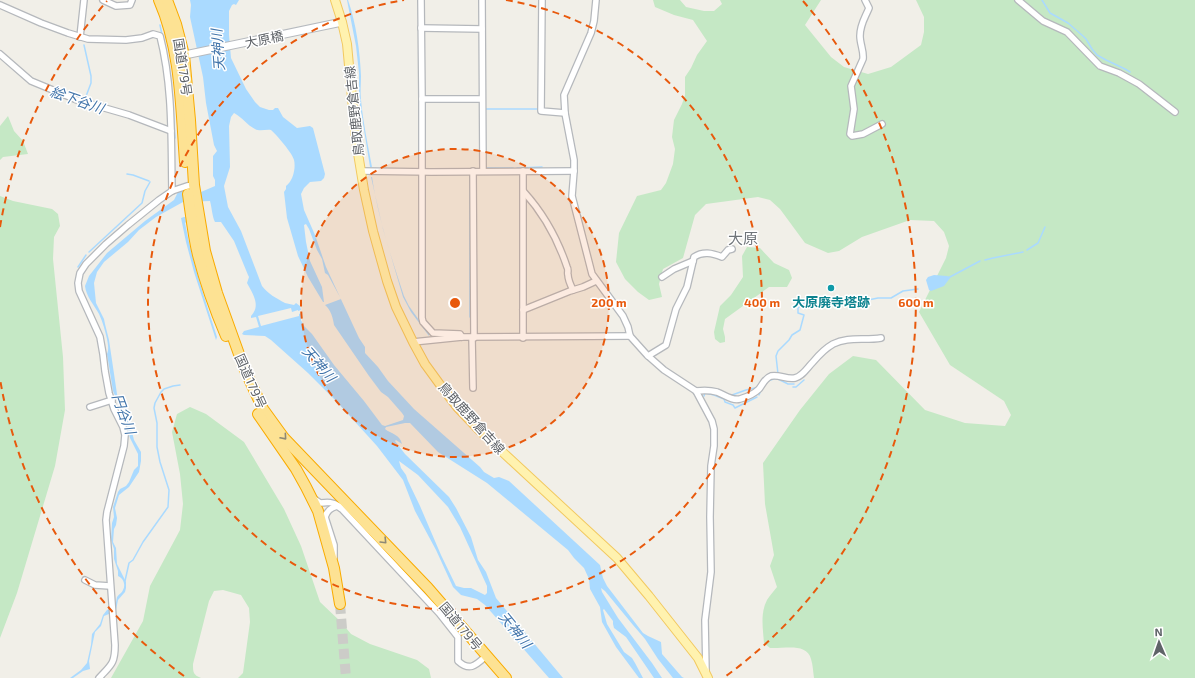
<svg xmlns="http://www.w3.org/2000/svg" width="1195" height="678" font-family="'Exo 2','Noto Sans JP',sans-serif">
<rect width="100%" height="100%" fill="#f1efe8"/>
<g fill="#c5e8c5">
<path d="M653,0H680L686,7L704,11H714L722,4L720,0H821L805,25L831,57L844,67L868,74L891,67L921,45L924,32V17L916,0H1195V678H814C813,672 813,665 811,659C807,642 783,649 770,648L764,643C763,629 760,613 767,600C770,595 774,591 777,587L770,566L774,555L765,504L763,463L800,410L829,374L853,356L876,360L925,410L965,423L1005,426L1011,415L1004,401L950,365L919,312L946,258L949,246L944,232L934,221L910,220L862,237L839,251L828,253L805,243L780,209L770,200L758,197L706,204L695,215L683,258L663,269L659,284L662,297L649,300L638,292L625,279L616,262L619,233L637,196L661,190L666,183L673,164L675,149L672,137L674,120L682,104L685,95V77L691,68L697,55L707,41L693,20L674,15L655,7Z"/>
<path d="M8,116L14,131L23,141L28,154L3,157L0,160V126Z"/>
<path d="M0,196L13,201L52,209L58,214L60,226L54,237L53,259L63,357L65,410L55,466L17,593L0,638Z"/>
<path d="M747,247L760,248L774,263L789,270L792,278L787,287H769L725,319L723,329L725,337V342L720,343L715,339L714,332L720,306L731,295L743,277L742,256Z"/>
<path d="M190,407L206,414L244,442L284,509L301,546L320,602L341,622L351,634L370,644L417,660L429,669L431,678H238L243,673L250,622L249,608L241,595L223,590L214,591L209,601L193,664C193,672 193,675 201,678H111L143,621L150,586L180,530L183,504L180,474L172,432L177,414Z"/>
</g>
<g fill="#aadaff" fill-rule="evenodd">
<path d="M190,0H239L236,5L234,4L232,5L229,11V35L231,58L246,89L255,102L260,107L269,110H273L275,108H278L283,117L297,128L310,126L313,128L325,174L324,178L321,181L310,182L304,188L301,194L304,210L315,235L326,267L359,338L365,347V353L378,367L388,381L414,409L480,467L484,472L494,478L499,477L509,481L600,565L603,578L607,586L643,633L648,636L661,642L662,654L682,677L684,678H673L658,659L645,639L633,625L605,591L601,588L602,592L618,618L652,663L662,678H654L626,637L614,628L613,624V621L604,609L603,610L607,624L624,652L632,658L635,663L643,678H639L616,647L602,622L600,607L590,589L589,579L584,568L574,558L568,550L487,483L438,452L410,423H405L386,427L385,429C391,434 400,434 402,444L396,440L395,441L405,454L449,497L456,508L471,537L478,560L486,572L496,598L563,678H549L485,605L477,599L461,595L453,587L436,550L415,511L403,480L377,446L337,402L308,373L271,340L265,336L244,335L242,334L244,331L259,327L256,317L251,318V316C261,306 253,294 247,283L249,277L248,275L234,241L221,222H215C212,216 212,208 210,201L183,202L156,217L139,230L128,242L104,262L97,272L94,283L96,303L104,319L105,324L109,340L117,394L119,402L131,428L134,440L141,452V461L139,472L129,487L119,495L115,508L117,518L116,525L114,529L113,542L116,548L117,564L126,582V588L125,592L118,600L116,610L114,612L104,616L101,626L95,632L89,661L90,669L83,671L73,678H70L81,670L87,663L91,645L92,634L100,624L103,615L107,610L115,607C116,604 116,601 117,597C119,594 122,593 123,590C126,584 123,578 118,576V571L114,559V549L111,540L112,523L114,517L113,507L118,492L120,489L126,486L129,482L134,470L138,466V454L130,438L124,417L113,391L107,354C109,349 108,345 107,339C105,331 103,322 99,314C94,305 86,296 85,286L89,276L107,253L145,221L174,200L178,192L181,191L201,192L215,186V180L213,176V156L217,151L214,145L206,103L203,77L190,17L191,5ZM234,113C242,117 247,125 255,129C260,132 266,129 271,130C276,134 293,154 294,160C296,168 293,181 286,186V189L284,192L287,218L298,256L308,277L323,302H324L322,287L310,261L306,242L304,225L306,224L309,229L317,250L322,259L325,273L328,275L341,299L325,305C331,310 333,318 334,325L369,376L381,392L388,397L402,413L404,416L403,420L385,426L382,425L364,401L334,365L312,334L304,326L301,320V313L299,314V316L261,326L258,316L291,308L292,312L298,310V311L301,310L300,306L296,303L294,305C291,304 288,304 285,303C276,298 268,294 262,286L241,231L228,207L224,186L230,167L229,126L231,117ZM399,461L418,475L448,507L460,527L487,586V593L485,595L471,588H464L456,586L441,555L420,506L408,481L406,475L401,468Z"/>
<path d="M347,0H348C356,23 360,51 361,76C361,84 360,92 361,100C363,122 368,145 372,167H370L359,99V73L356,46Z"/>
<path d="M371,177H372C378,217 391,257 404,296L409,306L429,334V336L411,312L403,297L383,229Z"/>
<path d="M184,217H185L186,222L185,223C192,262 205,299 217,337L216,340L194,272L186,242L181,218Z"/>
<path d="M934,275L947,276L950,277V278L944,286L931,291L929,290L926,280L928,277Z"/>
</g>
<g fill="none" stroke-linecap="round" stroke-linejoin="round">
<g stroke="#aadaff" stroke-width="1.5">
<path d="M1042,0L1050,13L1068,23L1083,36L1086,39L1092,49L1097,55L1106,60L1125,69L1130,72"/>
<path d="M160,25L162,35"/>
<path d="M84,45L91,76V83L85,99"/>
<path d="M173,108L175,138"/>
<path d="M485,109H538"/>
<path d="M486,168H513"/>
<path d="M517,168L542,167"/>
<path d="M127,174L133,175L149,181"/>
<path d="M470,174V317"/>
<path d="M1027,250L1038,243L1045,227"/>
<path d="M89,252L142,203L145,191L150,182"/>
<path d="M985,260L993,258L1023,252"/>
<path d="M78,267L86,255"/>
<path d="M948,278L980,261"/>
<path d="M778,374L776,356L778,351L789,340L792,335L800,330L804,315L798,313V308L804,303L812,300L846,301L868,300L878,298H891L903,291L918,289"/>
<path d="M768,381L776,378L788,384H794"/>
<path d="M793,387H796L804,380"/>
<path d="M732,395L746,390L755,388"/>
<path d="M759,395L761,390"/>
<path d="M704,396L705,393L714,395L724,399L725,402L733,405L735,408L757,397"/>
<path d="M125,581L129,563L133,560L143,542L168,507L169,490L160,462L157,447V423L154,408L155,403L161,392L164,389L173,386L180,385"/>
</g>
<path stroke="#ccccc8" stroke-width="10" stroke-dasharray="10 5" stroke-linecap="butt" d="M340,604L346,678"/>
<g stroke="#b5b8bc" stroke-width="8">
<g id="street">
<path d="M103,0L116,6L130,5L132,0"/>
<path d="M421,0L422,99V318L423,322L433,333L460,334L462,337"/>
<path d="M482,0L483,171"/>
<path d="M542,0L541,111L565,113"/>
<path d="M596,0L594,21L591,33L564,95L565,113L574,160V171L572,196L592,274L623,316L628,327L630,336L647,355L664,370L696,391L712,421L714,429V446L711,466L710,517L711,572L705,620L706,672"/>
<path d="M865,0L869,8C865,18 860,24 860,36C860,44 864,51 863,59L851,86L854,109L850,134L852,136L863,134L882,124"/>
<path d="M1018,0L1043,21L1067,32L1100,66L1119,73L1139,84L1175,112"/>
<path d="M0,5L41,23L68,33L88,39L126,40L142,38L153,34L160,36C173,87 171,139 172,191"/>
<path d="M421,28L482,29"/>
<path d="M80,37L84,0"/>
<path d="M0,54L31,81L77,100L129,115L171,131"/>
<path d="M422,99H482"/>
<path d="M361,171L431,172L574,171"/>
<path d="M473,171L474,338"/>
<path d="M523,171V338"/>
<path d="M524,192C543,213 558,240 567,267C569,270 567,273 568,275C568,280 571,286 573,290"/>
<path d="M662,277L674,269L693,261"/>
<path d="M523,310L570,291L583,287L596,281"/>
<path d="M472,338L473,388"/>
<path d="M413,342L462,337L630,336"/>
<path d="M648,356L666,345L676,309L687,287L694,257C703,251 712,253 722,257L728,250L732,249"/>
<path d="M696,391C704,390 710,390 717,392C725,395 732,401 740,399C747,397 754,394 759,389C763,384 765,378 771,376C779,374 787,380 795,378C803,376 807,368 813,362C818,356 826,348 833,344C848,336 865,341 881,338"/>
<path d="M90,407L112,400"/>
<path d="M313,498L320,503C328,502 333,502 339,506L439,613L458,637V661C470,672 476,665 486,656"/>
<path d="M334,557V545L325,517C327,511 330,508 337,506L340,508"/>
<path d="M85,580L95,585L110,586"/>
<path d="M99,678C111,665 115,664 115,645L106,520L107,512L124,446L125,435L123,427L114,409L109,393L105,371L103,354L100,337L79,291L78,283L80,273L86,264L106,244L128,225L159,200L172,191L187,186L194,185"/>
</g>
</g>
<g stroke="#b6babf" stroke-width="9">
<path id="secondary" d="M180,56L342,22"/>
</g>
<g stroke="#f2c960" stroke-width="10">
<path id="primary" d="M335,0L342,22L347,44L356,141L364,190L373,231L387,281L396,307L413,342L425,364L441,386L457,407L477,428L510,459L617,558L649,596L698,658L708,678"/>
</g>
<g stroke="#f9ab00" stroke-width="12">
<g id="highway">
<path d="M159,0C181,50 181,108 185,162"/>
<path d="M167,0L176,24L184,55L190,120L194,185L205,251L217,293L244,368L263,409L284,438L428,588L506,678"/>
<path d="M188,194C191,214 193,235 198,255C205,282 215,310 226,336"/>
<path d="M258,414L296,469L306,487L318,511L334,568L340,604"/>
</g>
</g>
<use href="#street" stroke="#fff" stroke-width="5.5"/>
<use href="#secondary" stroke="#fff" stroke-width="7"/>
<use href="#primary" stroke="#fff2af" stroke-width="8"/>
<use href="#highway" stroke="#fde293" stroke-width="10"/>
</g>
<defs><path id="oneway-chevron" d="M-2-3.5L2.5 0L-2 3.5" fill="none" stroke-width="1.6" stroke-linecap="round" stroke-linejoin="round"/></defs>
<g stroke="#8e8975">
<use href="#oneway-chevron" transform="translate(284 437) rotate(49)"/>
<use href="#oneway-chevron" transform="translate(384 541) rotate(46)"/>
</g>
<circle cx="455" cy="303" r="154" fill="#e8590c" fill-opacity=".12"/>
<g fill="none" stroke="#e8590c" stroke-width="2" stroke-dasharray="7 5">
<circle cx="455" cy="303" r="154"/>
<path d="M506 0A307 307 0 1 1 404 0"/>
<path d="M184 676A461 461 0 0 1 0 379M0 227A461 461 0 0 1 107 1M803 1A461 461 0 0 1 726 676"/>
</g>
<circle fill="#0f9aa8" stroke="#fff" stroke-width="1.5" cx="831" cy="288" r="4"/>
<g text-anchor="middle" stroke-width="3" stroke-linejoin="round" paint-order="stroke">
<g font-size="13" fill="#5f6368" stroke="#fff">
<text transform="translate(264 39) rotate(-12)" y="5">大原橋</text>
<text transform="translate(183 67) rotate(81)" y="5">国道179号</text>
<text transform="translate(354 111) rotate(-96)" y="5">鳥取鹿野倉吉線</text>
<text transform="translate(251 381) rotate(66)" y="5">国道179号</text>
<text transform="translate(472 418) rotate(48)" y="5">鳥取鹿野倉吉線</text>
<text transform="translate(461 626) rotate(50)" y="5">国道179号</text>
</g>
<g font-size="13" font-weight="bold" fill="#0d838f" stroke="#fff">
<text x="831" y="307">大原廃寺塔跡</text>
</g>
<g font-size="14" font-style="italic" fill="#4174aa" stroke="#fff">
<text transform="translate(218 50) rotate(-94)" y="5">天神川</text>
<text transform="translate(77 100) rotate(19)" y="5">絵下谷川</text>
<text transform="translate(319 364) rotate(49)" y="5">天神川</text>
<text transform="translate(124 414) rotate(70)" y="5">円谷川</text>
<text transform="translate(515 630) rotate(51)" y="5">天神川</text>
</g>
<g font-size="15" fill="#70757a" stroke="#fff">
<text x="743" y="244">大原</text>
</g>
</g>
<circle cx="455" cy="303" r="6" fill="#e8590c" stroke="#fff" stroke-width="2"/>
<g font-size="12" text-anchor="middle" font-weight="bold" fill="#e8590c" stroke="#fff" stroke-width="3" stroke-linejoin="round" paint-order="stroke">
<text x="609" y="307">200 m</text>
<text x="762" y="307">400 m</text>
<text x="916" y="307">600 m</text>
</g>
<g transform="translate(1159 642) rotate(358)" stroke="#ffffff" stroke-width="3" paint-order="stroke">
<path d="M0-3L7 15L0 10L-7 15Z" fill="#5f6368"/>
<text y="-6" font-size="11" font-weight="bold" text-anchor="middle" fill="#5f6368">N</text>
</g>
</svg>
